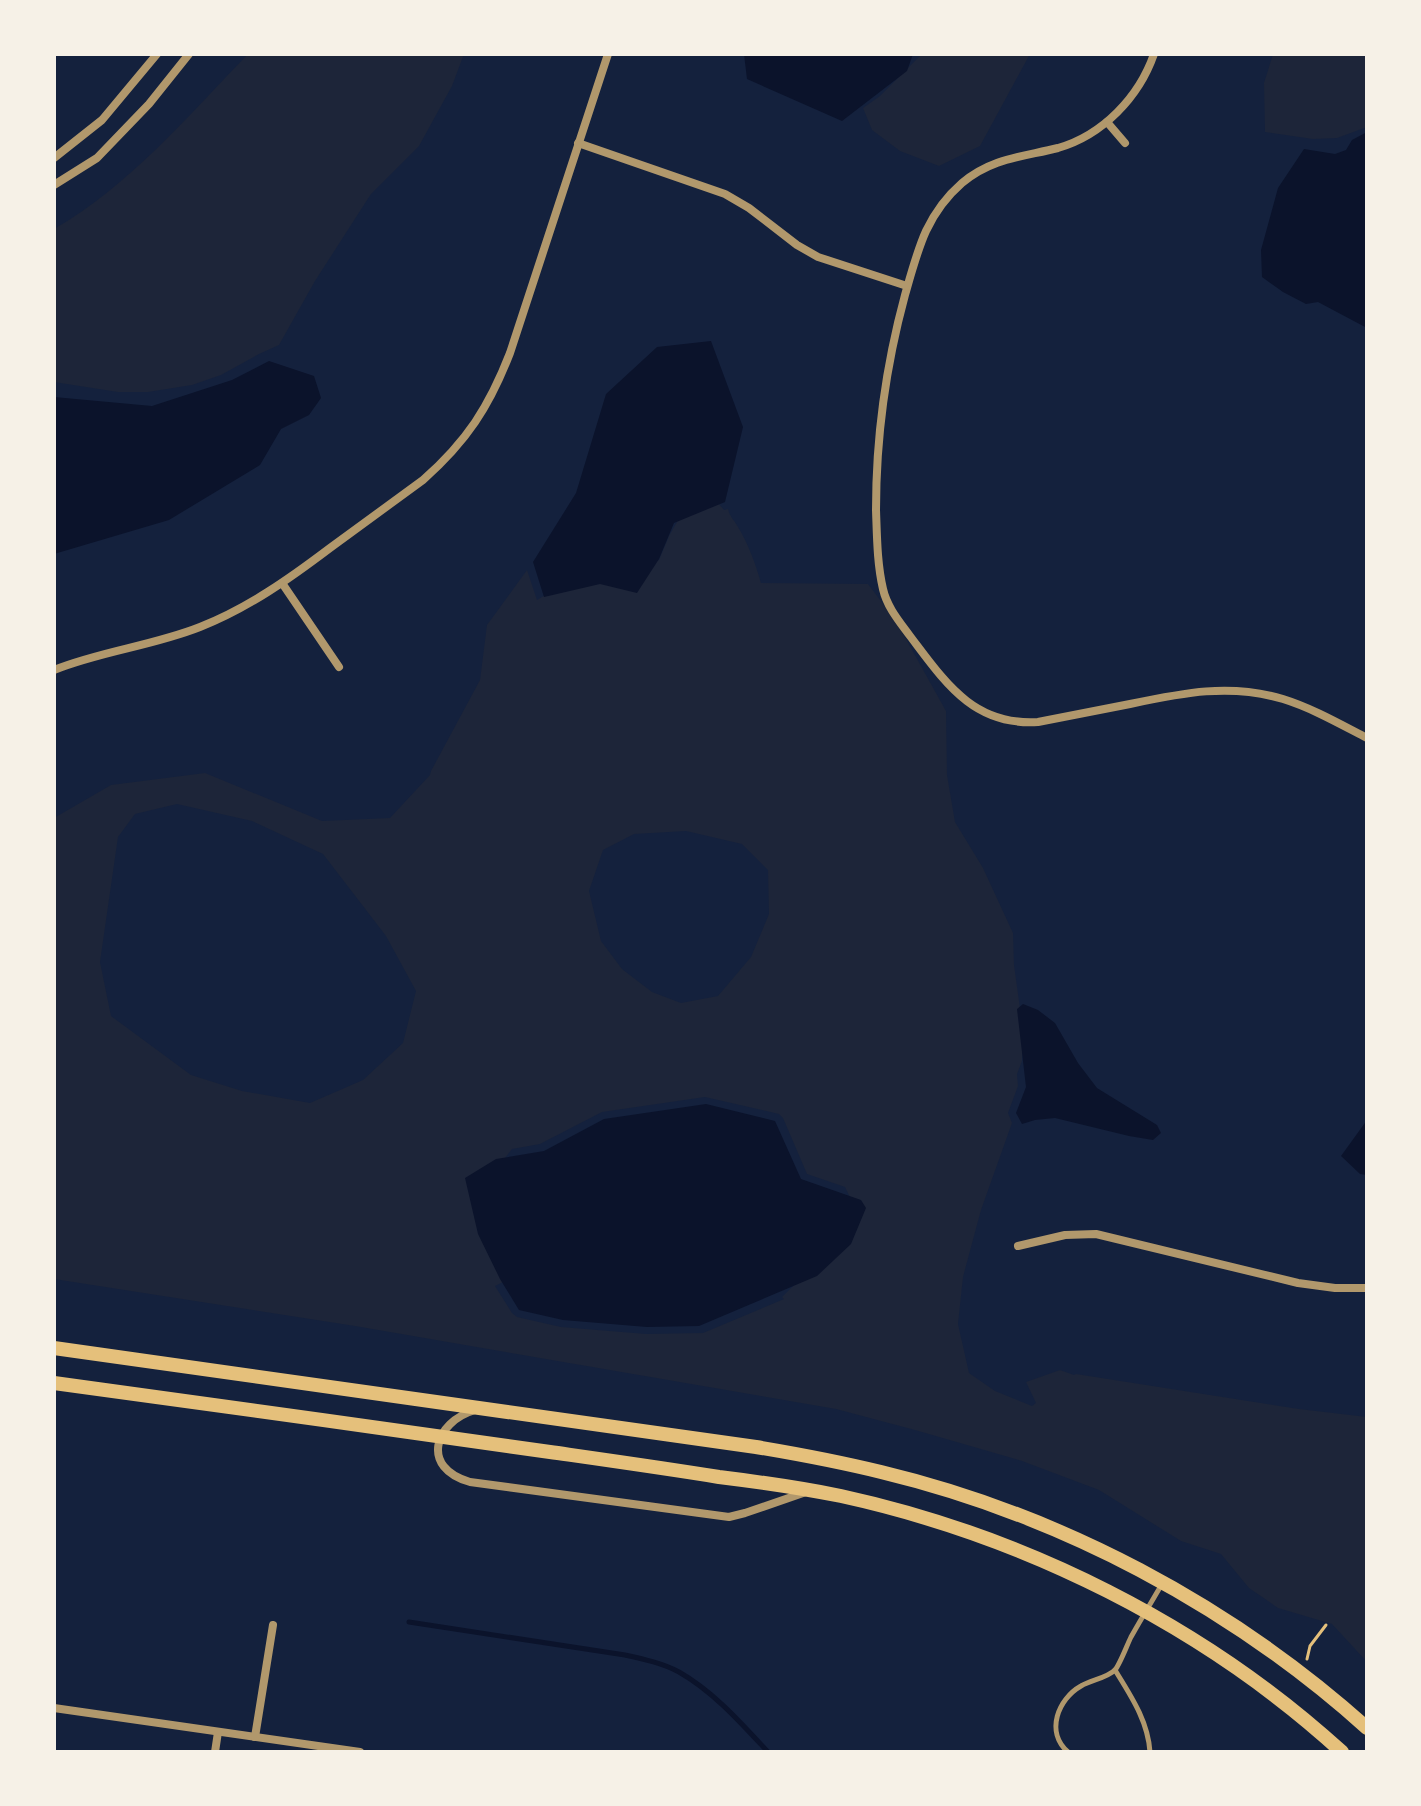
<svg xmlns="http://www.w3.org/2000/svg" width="1421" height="1806" font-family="'IBM Plex Sans',sans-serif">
<rect width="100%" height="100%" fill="#14213d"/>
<g fill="#1d2539" fill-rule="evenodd">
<path d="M248,54H464L452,86L419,146L371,194L315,281L279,345L259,354L221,375L192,385L148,392H118L54,382V229C129,186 188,116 248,54Z"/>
<path d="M922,54H1030L980,146L939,166L900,151L872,130L863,108L880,96Z"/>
<path d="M1273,54H1367V127L1337,138L1313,139L1265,132L1264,83Z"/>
<path d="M719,504L724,510L728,509C730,517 734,520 738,527C748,543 756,565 761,583L868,584L896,621L946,711L947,775L955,822L983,868L1013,933L1014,965L1023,1030L1022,1061L1017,1074L1018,1086L1008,1113L1012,1123L981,1210L963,1277L958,1324L969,1373L995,1391L1032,1406L1036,1403L1026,1382L1060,1370L1074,1375L1076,1374L1299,1409L1367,1417V1662L1332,1624L1278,1608L1249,1588L1221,1554L1181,1541L1099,1490L1022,1461L915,1430L836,1409L355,1326L54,1279V818L111,785L205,773L322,821L390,818L430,775L431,771L480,680L487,625L527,570L537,600L552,591L659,560L669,536L685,508ZM177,804L252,821L323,854L386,936L416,991L403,1043L363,1080L310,1103L242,1091L191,1075L111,1016L100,962L118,837L135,814ZM686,831L742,844L768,870L769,914L751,957L718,996L681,1003L652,992L622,969L601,941L589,891L603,850L634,834ZM705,1097L779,1114L783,1118L807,1174L845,1187L856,1210L795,1284L782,1297L784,1299L703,1333L646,1334L561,1327L517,1317L512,1313L495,1286L503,1282L505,1158L512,1149L540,1144L602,1112Z"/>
</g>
<g fill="#0b132b">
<path d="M744,54H913L907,71L842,121L747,79Z"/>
<path d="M1367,132V328L1318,302L1306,304L1283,292L1262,277L1261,250L1278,188L1304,149L1335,154L1346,150L1352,140Z"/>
<path d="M711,341L743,427L725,502L674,523L659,559L637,593L600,584L544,597L533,562L576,493L606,394L657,347Z"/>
<path d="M269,361L314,376L321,398L309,415L281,429L260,465L169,520L54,554V397L152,406L232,380Z"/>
<path d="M1023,1004L1038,1010L1055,1023L1078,1063L1097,1088L1157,1125L1161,1133L1153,1140L1129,1136L1055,1118L1035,1120L1022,1124L1016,1113L1026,1087L1017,1009Z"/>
<path d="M706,1104L775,1121L801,1179L861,1200L866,1208L851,1244L817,1276L699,1326L647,1327L563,1320L519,1310L500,1279L478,1234L465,1178L496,1159L544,1151L604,1119Z"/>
<path d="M1367,1120V1175L1360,1174L1341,1156Z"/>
</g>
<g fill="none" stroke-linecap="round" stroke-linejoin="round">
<path stroke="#0b132b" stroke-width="5" d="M409,1622L625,1655C643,1659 662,1663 679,1672C714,1692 741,1723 768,1752"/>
<path stroke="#e5c07b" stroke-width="3" d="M1307,1659L1310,1646L1326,1625"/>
<g stroke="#b1986c" stroke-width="5">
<path d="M1115,1670C1131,1696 1148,1721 1150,1752"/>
<path d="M1068,1752C1045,1732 1058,1699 1081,1686C1091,1680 1107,1678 1115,1670C1120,1664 1127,1645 1131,1637C1141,1619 1152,1601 1162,1584"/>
</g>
<g stroke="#b1986c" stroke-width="8">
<path d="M1154,54C1139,97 1103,135 1058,148C1022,157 992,158 962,183C947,196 934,214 926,231C917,251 911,274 905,295C886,365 876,437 876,510C877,536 877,563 883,589C887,607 899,621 910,636C945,682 973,726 1038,722C1069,716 1099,710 1130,704C1182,693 1230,683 1283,699C1312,708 1340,724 1367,738"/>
<path d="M1107,122L1125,143"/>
<path d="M578,143L725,194L749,208L797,245L818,257L907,286"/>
<path d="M54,158L102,120L157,54"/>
<path d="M54,185L97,158L149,104L189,54"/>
<path d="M282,583L339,667"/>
<path d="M54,670C101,651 152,646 200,627C248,608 289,579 330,548C361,525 392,503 423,480C467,441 489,407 510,353L608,54"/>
<path d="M1018,1246L1065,1235L1096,1234L1298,1283L1335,1288H1367"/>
<path d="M475,1410C434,1422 420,1468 470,1482L729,1517L745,1513L806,1492"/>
<path d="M54,1708L360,1752"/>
<path d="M255,1737L273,1625"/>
<path d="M215,1752L218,1732"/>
</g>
<g stroke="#e5c07b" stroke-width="14">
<path d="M54,1348L756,1447C798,1454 840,1462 881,1472C1060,1515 1230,1605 1367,1728"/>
<path d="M54,1383C219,1406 385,1428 550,1452C606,1460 663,1468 719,1477C760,1482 801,1488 841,1496C1024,1536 1203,1625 1342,1752"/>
</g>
</g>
<rect width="1421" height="1806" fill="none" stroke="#f6f1e7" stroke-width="112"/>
</svg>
